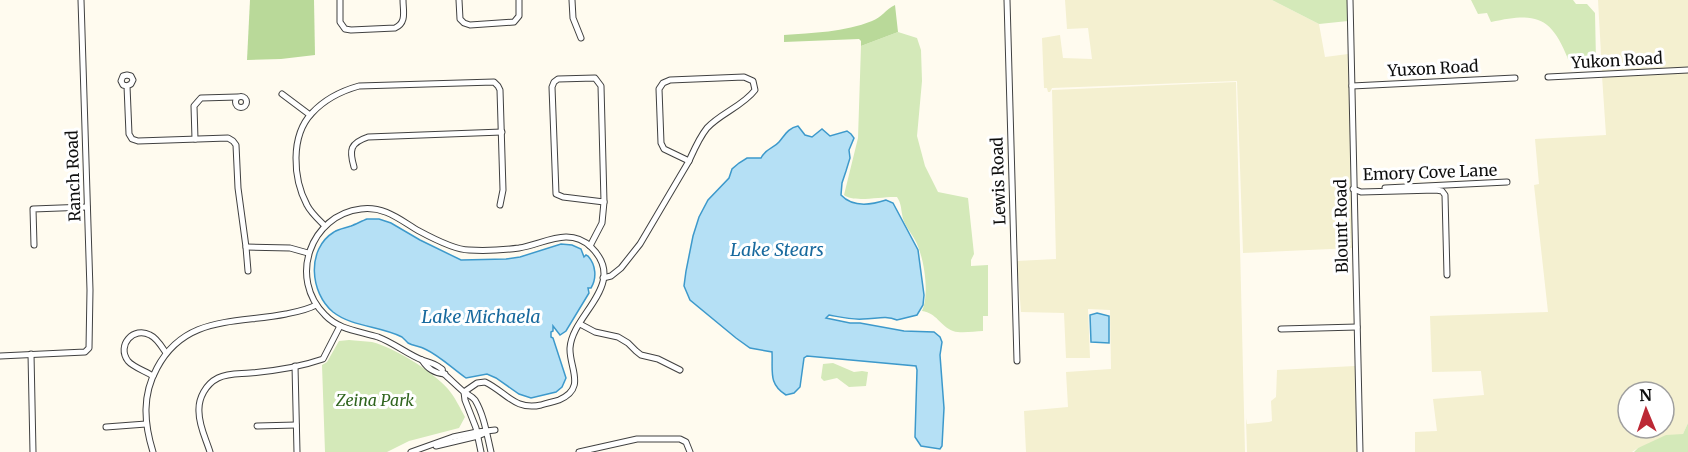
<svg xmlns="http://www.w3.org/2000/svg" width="1688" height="452" font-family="Merriweather,serif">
<rect width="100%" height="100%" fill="#fffbef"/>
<g fill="#f4f0d0" fill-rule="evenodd">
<path d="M1065,0H1272L1319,24L1325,57L1348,54L1353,248L1243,253L1237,81L1052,88L1050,92H1048L1047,88H1044L1042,38L1060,35L1063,58L1092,59L1088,28L1067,29Z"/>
<path d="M1598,0H1688V68L1602,72Z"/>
<path d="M1688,72V423L1683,434L1638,448L1632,452H1415V432L1437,431L1433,399L1484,395L1481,371L1432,372L1430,316L1548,312L1534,185L1539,184L1535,139L1606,135L1602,76ZM1628,392H1664V428H1628Z"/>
<path d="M1236,82L1245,452H1026L1024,411L1068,407L1066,372L1111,369L1110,310L1088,309L1090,358H1066L1064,313L1021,312L1017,261L1056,259L1052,90Z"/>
<path d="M1355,366L1357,452H1247L1246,418L1247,424L1269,422L1272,421L1271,401L1276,397L1277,370Z"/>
</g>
<g fill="#d4e9b9">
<path d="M1272,0H1348V21L1319,24Z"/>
<path d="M1471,0H1573L1576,4H1587L1595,13L1596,61L1593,64H1586L1568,59C1551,16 1536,12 1491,22L1487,13L1478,14Z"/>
<path d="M898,32L917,38L921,50L922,81L917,136L925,166L938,192L968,198L974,254L971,260V266L988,265V316H983V331C974,331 962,334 953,331C940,326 937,313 922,311C930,294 924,256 915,240C911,232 903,224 902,214C901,208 901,203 897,197C883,196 853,203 844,195L858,138L861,46Z"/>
<path d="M349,340C356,341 365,341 372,342C395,348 432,371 448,389C455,397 460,408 465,417L459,428L409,441L387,452H325L322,365L327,362L339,341Z"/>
<path d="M833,363L854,372L862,371L868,372L866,386L849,387L837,378L824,381L821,378L823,364Z"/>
<path d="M1688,423V452H1634L1638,448L1666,435L1683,434Z"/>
</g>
<g fill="#b9d999">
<path d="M250,0H314L315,55L281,59L247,60Z"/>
<path d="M895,5L898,32L861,46V41L859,39L784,42V35C812,33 845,32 872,21C881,18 886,9 895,5Z"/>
</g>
<g fill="#b5e0f5" stroke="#3d99cb" stroke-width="1.5">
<path d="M798,126L805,135L812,137L822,129L830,136L847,131L851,134L854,138L849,150L850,158L846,171L842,183L841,195C853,208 871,205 886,200L893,203L918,250L924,295L923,305L917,315L897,320C885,315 876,319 863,319C852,320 840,317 829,315L826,318L850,323H860L904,331L934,332L940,337L942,342L940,355L944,408L942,446L940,449L921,446L915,437L917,370L916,366L807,356L804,358L800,387L794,393L786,395C768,384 773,371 772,352L750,348L736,338L690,300L684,286L686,271L693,236L699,217L708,200L729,178L732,169L739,163L747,158H761C767,147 773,149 779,142C785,135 788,128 798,126Z"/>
<path d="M367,219H379L391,223L420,240L461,260L506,259L520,257L561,244L572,245L581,249L584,257L586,255L588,256C596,265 597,278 591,288H588L589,293L566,331L560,335L553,326V331L551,332V337L553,338L566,378L562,387L556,392L531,398L519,394L496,378L487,374L466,378C453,369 440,356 425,349C420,346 413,346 408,343C407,342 402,337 402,337C380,326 352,327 333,312C310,293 306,249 334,232C338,229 345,228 351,226C356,224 362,221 367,219Z"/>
<path d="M1097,313L1109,316V343L1091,342L1090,315Z"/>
</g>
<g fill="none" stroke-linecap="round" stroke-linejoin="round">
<g stroke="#414141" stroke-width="7">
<g id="minor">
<path d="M340,0V22L345,29L351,30L395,28C407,23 403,11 403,0"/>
<path d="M459,0L460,19L464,23L470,25L514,22L519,16V0"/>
<path d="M572,0L573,18L581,38"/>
<path d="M1007,0L1017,361"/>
<path d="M1350,0L1360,452"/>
<path d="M744,77L753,81L755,90C743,106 721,113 707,128C699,138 694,150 689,161L664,149L661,143L659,89L663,83L670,80Z"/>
<path d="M1548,77L1688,70"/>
<path d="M595,78L601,86L604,202L563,197L556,194L552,87L554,82L558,79Z"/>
<path d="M127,86L123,85L121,81L123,76L127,75L131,76L133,80L131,84L127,86L129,134L132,139L138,141L228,138L233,141L236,145L238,188L246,247L248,271"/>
<path d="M1352,86L1515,78"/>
<path d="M282,94L310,115"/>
<circle cx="241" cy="102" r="5.5"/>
<path d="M195,139L194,106L201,98L237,97"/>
<path d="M354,167C349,150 350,143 368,137L502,132"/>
<path d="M1385,188L1507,182"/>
<path d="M1353,189L1361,192L1436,190L1442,191L1445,195L1447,275"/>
<path d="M325,226C319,220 311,213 307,205C293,179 290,136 312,113C325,99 341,91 359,86L494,82L498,86L500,90L503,190L500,205"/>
<path d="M34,245L33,209L87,207"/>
<path d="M590,246L602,223L604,202"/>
<path d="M246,247L290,248L308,253"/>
<path d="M603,278L611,276L621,268L640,244L689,161"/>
<path d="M580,324L595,332L618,337L628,343L636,351L641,355L658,359L680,370"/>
<path d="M1281,329L1357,327"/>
<path d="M31,354L33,452"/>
<path d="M0,356L85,352L89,348L90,290L81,0"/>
<path d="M422,360C428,369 434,373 445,374"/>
<path d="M295,366L297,452"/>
<path d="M153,376C145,371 133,367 128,361C116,345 134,326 150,335C157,338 162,347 166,353"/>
<path d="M464,392L477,383L485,382C506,392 515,411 541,405C547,403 553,402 559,400C587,388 569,368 570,348C572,314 629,284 591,247C569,226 544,244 519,248C503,250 486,251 469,250C455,250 432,238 419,231C400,220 385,206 361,209C310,215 288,279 325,315C339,330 359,331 378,337C394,343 407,354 422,360C428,362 434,363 439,367C446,372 439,367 444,374C448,377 460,389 464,392C468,395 472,396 475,400C484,415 487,435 491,452"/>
<path d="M464,392L465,400L476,428L481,452"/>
<path d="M257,426L296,425"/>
<path d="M106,427L146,424"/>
<path d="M436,446L478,436L485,433"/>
<path d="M153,452C144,423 142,395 157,368C185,315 236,324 286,314C296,312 307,310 316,305"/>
<path d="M210,452C206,439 199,426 199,412C198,398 206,384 218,378C228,373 239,374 250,373C274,371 300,367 323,359L340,326"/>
<path d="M411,452L453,437L477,432L495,430"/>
<path d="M579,452L637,439H680L686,442L690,452"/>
</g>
</g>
<use href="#minor" stroke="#fff" stroke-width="5"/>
</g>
<g text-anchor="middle" stroke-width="6" stroke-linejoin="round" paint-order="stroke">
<g font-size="16" fill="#0e0e0e" stroke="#fff">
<text transform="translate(1617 60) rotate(-3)" y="6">Yukon Road</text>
<text transform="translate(1433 68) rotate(-3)" y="6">Yuxon Road</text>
<text transform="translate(1430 172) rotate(-2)" y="6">Emory Cove Lane</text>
<text transform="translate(73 176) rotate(-92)" y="6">Ranch Road</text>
<text transform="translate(998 181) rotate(-92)" y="6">Lewis Road</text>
<text transform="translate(1341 226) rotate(-91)" y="6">Blount Road</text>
</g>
<g font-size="16" font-style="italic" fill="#30651f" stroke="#fff">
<text x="375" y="406">Zeina Park</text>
</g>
<g font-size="18" font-style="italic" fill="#196a9e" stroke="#fff">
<text x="777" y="256">Lake Stears</text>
<text x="481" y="323">Lake Michaela</text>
</g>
</g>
<g transform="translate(1646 410) rotate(358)"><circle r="28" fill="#ffffff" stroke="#9f9f9f" stroke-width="1.5"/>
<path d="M0-4.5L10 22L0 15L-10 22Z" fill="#bc2835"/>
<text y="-9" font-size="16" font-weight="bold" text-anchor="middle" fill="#0e0e0e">N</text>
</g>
</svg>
